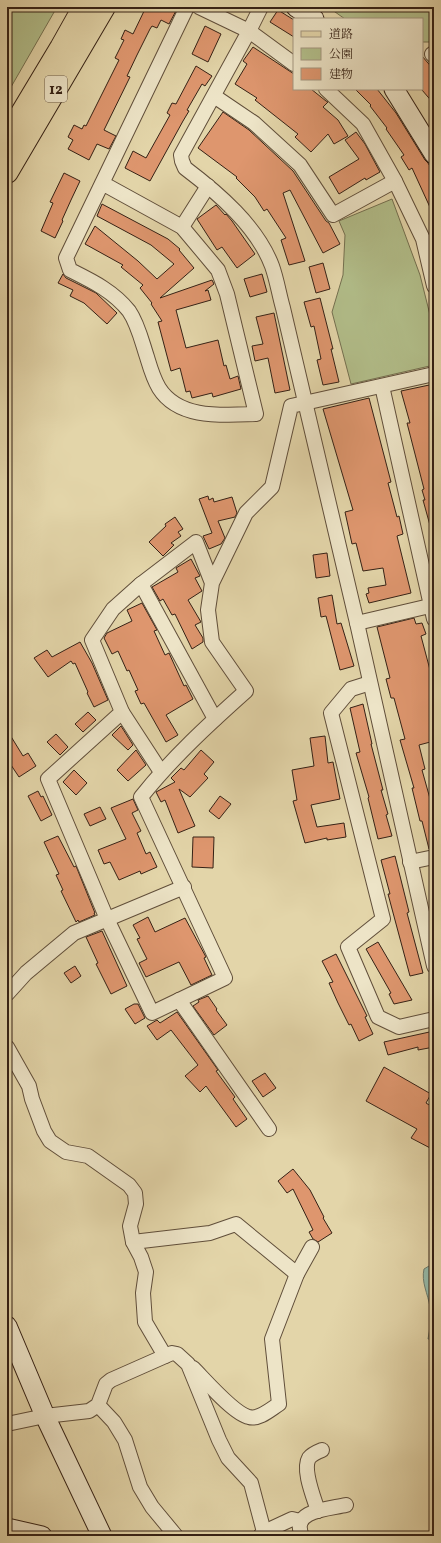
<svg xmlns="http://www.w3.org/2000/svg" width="441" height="1543" font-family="Vollkorn,'Noto Serif JP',serif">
<rect width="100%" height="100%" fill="#e3d5a9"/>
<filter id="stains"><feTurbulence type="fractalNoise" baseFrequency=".005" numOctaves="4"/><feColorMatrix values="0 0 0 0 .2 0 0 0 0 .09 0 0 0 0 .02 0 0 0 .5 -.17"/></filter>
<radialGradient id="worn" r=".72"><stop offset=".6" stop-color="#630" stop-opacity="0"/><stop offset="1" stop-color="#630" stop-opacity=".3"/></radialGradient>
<g fill="#b2be8a" stroke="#747050">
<path d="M7,7H57L7,94Z"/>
<path d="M328,7H434V42H422V19H345Z"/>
<path d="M392,199L420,275L434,331V365L351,384L332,312L343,275L345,235L339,221Z"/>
</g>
<path fill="#95b9a8" stroke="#6f7c6d" d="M434,1263V1339H428C430,1329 431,1318 430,1307C428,1294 421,1282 424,1269Z"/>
<g fill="#de966e" stroke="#352115">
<path d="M146,7H178L169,24L161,20L157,28L152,26L150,29L137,55L127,76L130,77L104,130L116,136L109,149L97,144L89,160L68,149L73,140L68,137L74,125L82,129L84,125L86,126L119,60L115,58L124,40L121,39L125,30L133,34Z"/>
<path d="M278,10L294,20V37L270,22Z"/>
<path d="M205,26L221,34L208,62L192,54Z"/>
<path d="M253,47L294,74V89H311L326,101L328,102L323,107L338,120L348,136L334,144L328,134L311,152L295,137L298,134L255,100L257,98L235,84L247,64L243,61Z"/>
<path d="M422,56L434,70V104L422,90Z"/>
<path d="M196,66L212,76L205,86L202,84L187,110L189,111L183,121L150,181L125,168L133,151L146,158L170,115L167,113L172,103L176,104Z"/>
<path d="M355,89H377L396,113L425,160L428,163L434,173V216L412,168L409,170L401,157L404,155L386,129L387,128L370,106L371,105Z"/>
<path d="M223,112L249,130L293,171L326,221L329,223L340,244L323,253L290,190L283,193L305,261L289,265L281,240L286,238L267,209L264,211L255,197L236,178L237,177L198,148Z"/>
<path d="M356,132L365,144L380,172L366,180L365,178L339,194L329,177L359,159L345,140Z"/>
<path d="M64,173L80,181L71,200L62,220L63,221L55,238L41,231L53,203L50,202Z"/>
<path d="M102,204L168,239L180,249L179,250L194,268L160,298L212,280L214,284L205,291L208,290L211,300L176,310L186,348L218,340L224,366L226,365L230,379L238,376L241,389L213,397L212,393L192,398L190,391L186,392L180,368L171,371L158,322L162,321L151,304L152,303L140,288L143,285L121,267L123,265L85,244L95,226L138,261L157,279L174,264L151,245L97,216Z"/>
<path d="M216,205L225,215L226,214L232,221L255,254L237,268L222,247L217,250L197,219Z"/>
<path d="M323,263L330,289L316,293L309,267Z"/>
<path d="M63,274L66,278L96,293L117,313L107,324L84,303L70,296L73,290L58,283Z"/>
<path d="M262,274L267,292L250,297L244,279Z"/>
<path d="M320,298L333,349H331L339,382L323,385L317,360L321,359L314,326L311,327L304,302Z"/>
<path d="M274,313L290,390L275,393L268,358L255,361L252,346L263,344L256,317Z"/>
<path d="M434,384V528L431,529L423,500H425L422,490L424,489L407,423H410L401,391Z"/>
<path d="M369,398L391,482L388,483L397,517L399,516L403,534L397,536L411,593L369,603L366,594L369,593L368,588L386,585L383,568L363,571L356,543L352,544L345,512L353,510L323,409Z"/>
<path d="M208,496L209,500L213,498L214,502L232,497L237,513L235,517L218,521L225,538L221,544L209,549L203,536L212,533L199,499Z"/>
<path d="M175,517L183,529L178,532L181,536L171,543L174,545L163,556L149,542L166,526L165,524Z"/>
<path d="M327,553L330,576L316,578L313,555Z"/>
<path d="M191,559L200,576L195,578L202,591L188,600L201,622L195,625L203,638V642L192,649L175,614L172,615L163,599L160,601L152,587L178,572L176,568Z"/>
<path d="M332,595L337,624L341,623L354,666L340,670L326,616L321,617L318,598Z"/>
<path d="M142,603L157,630L154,631L165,655L169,653L184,686L186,685L193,699L166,715L178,735L166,742L144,703L141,704L135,691L138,690L129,670L127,671L118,651L112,654L104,638L107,633L132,621L127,610Z"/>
<path d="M414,618L416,624L422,623L426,634L421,636L434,685V741L419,745L425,769L422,770L434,813V849H429L422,821H420L412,788H414L400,740L405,739L394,698H391L386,679L390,678L377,627Z"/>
<path d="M80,642L92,663L108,700L94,707L87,693L88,692L75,663L73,664L71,661L48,677L34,658L47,650L52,657Z"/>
<path d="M363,704L372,744H371L383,790H381L388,814L386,815L392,836L378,839L368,798L369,797L356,753L360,752L350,708Z"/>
<path d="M88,712L96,720L83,732L75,724Z"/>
<path d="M121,726L133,745L128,750L112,735Z"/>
<path d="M7,730L23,756L28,753L36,766L19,777L7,759Z"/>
<path d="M56,734L68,747L60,755L47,742Z"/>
<path d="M325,736L328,763L333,762L340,799L311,805L317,827L344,823L346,837L327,840V838L305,843L293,801L297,800L292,770L314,766L310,738Z"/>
<path d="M136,750L146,765L128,781L117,770Z"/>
<path d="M201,750L214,762L204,774L208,778L190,797L179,789L195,826L178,833L165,800L161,802L156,792L175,782L171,778L181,768L184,770Z"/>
<path d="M74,770L87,783L76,795L63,782Z"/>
<path d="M38,791L41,797L43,796L52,815L41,821L28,796Z"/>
<path d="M220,796L231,804L219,819L209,811Z"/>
<path d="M133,799L138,810L132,813L141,831L137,833L146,854L150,852L157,867L141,874L140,871L119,880L110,862L104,864L98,850L126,839L111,808Z"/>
<path d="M100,807L106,819L90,826L84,814Z"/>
<path d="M58,836L74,867L76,866L95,913H94L95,915L79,922L78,920L76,922L61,891L63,890L56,875L59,874L44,842Z"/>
<path d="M193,837H214L213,868L192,867Z"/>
<path d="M395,856L409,912L407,913L423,973L410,976L388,894H390L381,860Z"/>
<path d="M148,917L155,932L185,918L206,957L204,958L212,975L191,985L179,962L146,977L139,963L147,959L137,939L140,938L133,925Z"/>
<path d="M102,931L127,986L111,994L96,964L98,963L86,937Z"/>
<path d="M378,942L412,1000L394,1004L389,994L391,993L366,949Z"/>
<path d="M336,954L367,1016L365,1017L373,1034L359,1041L351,1024L349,1025L338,1003L329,983L333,982L322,961Z"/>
<path d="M75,966L81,976L71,983L64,973Z"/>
<path d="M208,996L217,1009L216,1010L227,1025L214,1035L193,1006L199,1002L198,1000Z"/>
<path d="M134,1004H138L145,1018L135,1024L125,1009Z"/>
<path d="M177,1012L218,1070L216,1071L235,1097L233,1099L247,1119L236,1127L206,1086L200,1092L185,1076L198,1065L171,1030L157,1040L147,1026L157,1020L160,1023Z"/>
<path d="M434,1031V1047L418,1050V1047L388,1055L384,1042Z"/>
<path d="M384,1067L431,1094L426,1103L434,1108V1150L411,1138L417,1129L366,1101Z"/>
<path d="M265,1073L276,1088L263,1097L252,1081Z"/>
<path d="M293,1169L310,1190L324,1217L323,1218L332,1233L318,1242L313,1239L309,1232L313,1230L293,1189L287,1193L278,1181Z"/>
</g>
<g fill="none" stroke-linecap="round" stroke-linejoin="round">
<g stroke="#604e3a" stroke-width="16">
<g id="street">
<path d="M199,7L249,31L181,155L182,161L185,168C218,193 257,226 272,266C277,280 279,294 283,308L357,623L434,966"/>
<path d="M261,7L249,31L294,64"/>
<path d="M434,53L432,54L434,56"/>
<path d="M326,89L363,124L395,181L423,239L434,286"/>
<path d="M214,96L254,123L300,165L333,215L395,181"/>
<path d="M102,183L182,227L218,270L227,294L256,414C224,415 179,420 159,388C153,378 150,367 147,357C142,342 138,324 129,311C113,291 92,281 70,270L66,258L187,7"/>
<path d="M182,227L208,186"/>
<path d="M382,386L434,619"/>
<path d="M212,583L196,542L141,584L113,609L92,640L122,712L48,779L107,919L152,1013L225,978L141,797C172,758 209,724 246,691L212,642L208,610L212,583L246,513L272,487L291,406L434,374"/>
<path d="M141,584L215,719"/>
<path d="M357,623L434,605"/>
<path d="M370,683L351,689L331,713L383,919L348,947L378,1017L399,1027L434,1019"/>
<path d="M122,712L161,772"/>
<path d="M410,862L434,857"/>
<path d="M7,994L26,973L74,933L184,887"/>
<path d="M179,1000L269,1129"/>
<path d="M7,1047L29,1086L32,1099L44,1131L50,1141L66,1152L88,1156L129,1185L135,1193L136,1204L130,1226L133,1242L141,1257L146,1272L143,1293L145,1322L165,1356"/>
<path d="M133,1242L210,1233L236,1224L297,1274"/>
<path d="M193,1368C205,1380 234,1414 249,1417C259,1420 271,1409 279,1404L272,1339L297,1274L312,1247"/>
<path d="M98,1405L114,1422L125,1440L140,1487L152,1507L176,1536"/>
<path d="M7,1424L45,1416L89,1411L98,1405L106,1384L111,1380L172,1353L177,1354L188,1364L219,1440L228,1458L251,1483L264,1532"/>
<path d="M318,1511C314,1498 302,1470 309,1458C312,1454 317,1452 322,1450"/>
<path d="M260,1536L264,1532L292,1519L300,1521"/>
<path d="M302,1536C290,1510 329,1509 346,1505"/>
</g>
</g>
<g stroke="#352115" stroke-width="21">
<g id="secondary">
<path d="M296,7L314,19"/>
<path d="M394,89L434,154"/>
<path d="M7,1326L45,1416L102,1536"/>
<path d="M7,1528L42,1536"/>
</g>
</g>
<g stroke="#352115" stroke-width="24">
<g id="primary">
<path d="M7,138L61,48L84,7"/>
<path d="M7,172L104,7"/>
</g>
</g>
<use href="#street" stroke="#ede4c7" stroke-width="14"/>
<use href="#secondary" stroke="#ede4c7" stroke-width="19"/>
<use href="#primary" stroke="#e3d5a9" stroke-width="22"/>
</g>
<g text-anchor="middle" stroke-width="3.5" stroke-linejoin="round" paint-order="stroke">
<rect fill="#ede4c7" stroke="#6c5c4a" stroke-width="1" x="45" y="76" width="22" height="26" rx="3"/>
<g font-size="15" font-weight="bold" fill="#352115">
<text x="56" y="94">12</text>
</g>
</g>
<rect width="441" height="1543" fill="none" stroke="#e3d5a9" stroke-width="24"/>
<rect x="8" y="8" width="425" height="1527" fill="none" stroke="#352115" stroke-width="2"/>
<rect x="12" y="12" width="417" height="1519" fill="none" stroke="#352115"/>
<rect x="293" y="18" width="130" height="72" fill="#ede4c7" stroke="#a39680"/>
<rect x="301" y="31" width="20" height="6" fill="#e3d5a9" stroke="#a39680"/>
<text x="329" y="38" font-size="12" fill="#352115">道路</text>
<rect x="301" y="48" width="20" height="12" fill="#b2be8a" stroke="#a39680"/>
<text x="329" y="58" font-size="12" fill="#352115">公園</text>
<rect x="301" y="68" width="20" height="12" fill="#de966e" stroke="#a39680"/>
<text x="329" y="78" font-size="12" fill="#352115">建物</text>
<rect width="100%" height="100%" filter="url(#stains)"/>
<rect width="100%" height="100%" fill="url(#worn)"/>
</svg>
